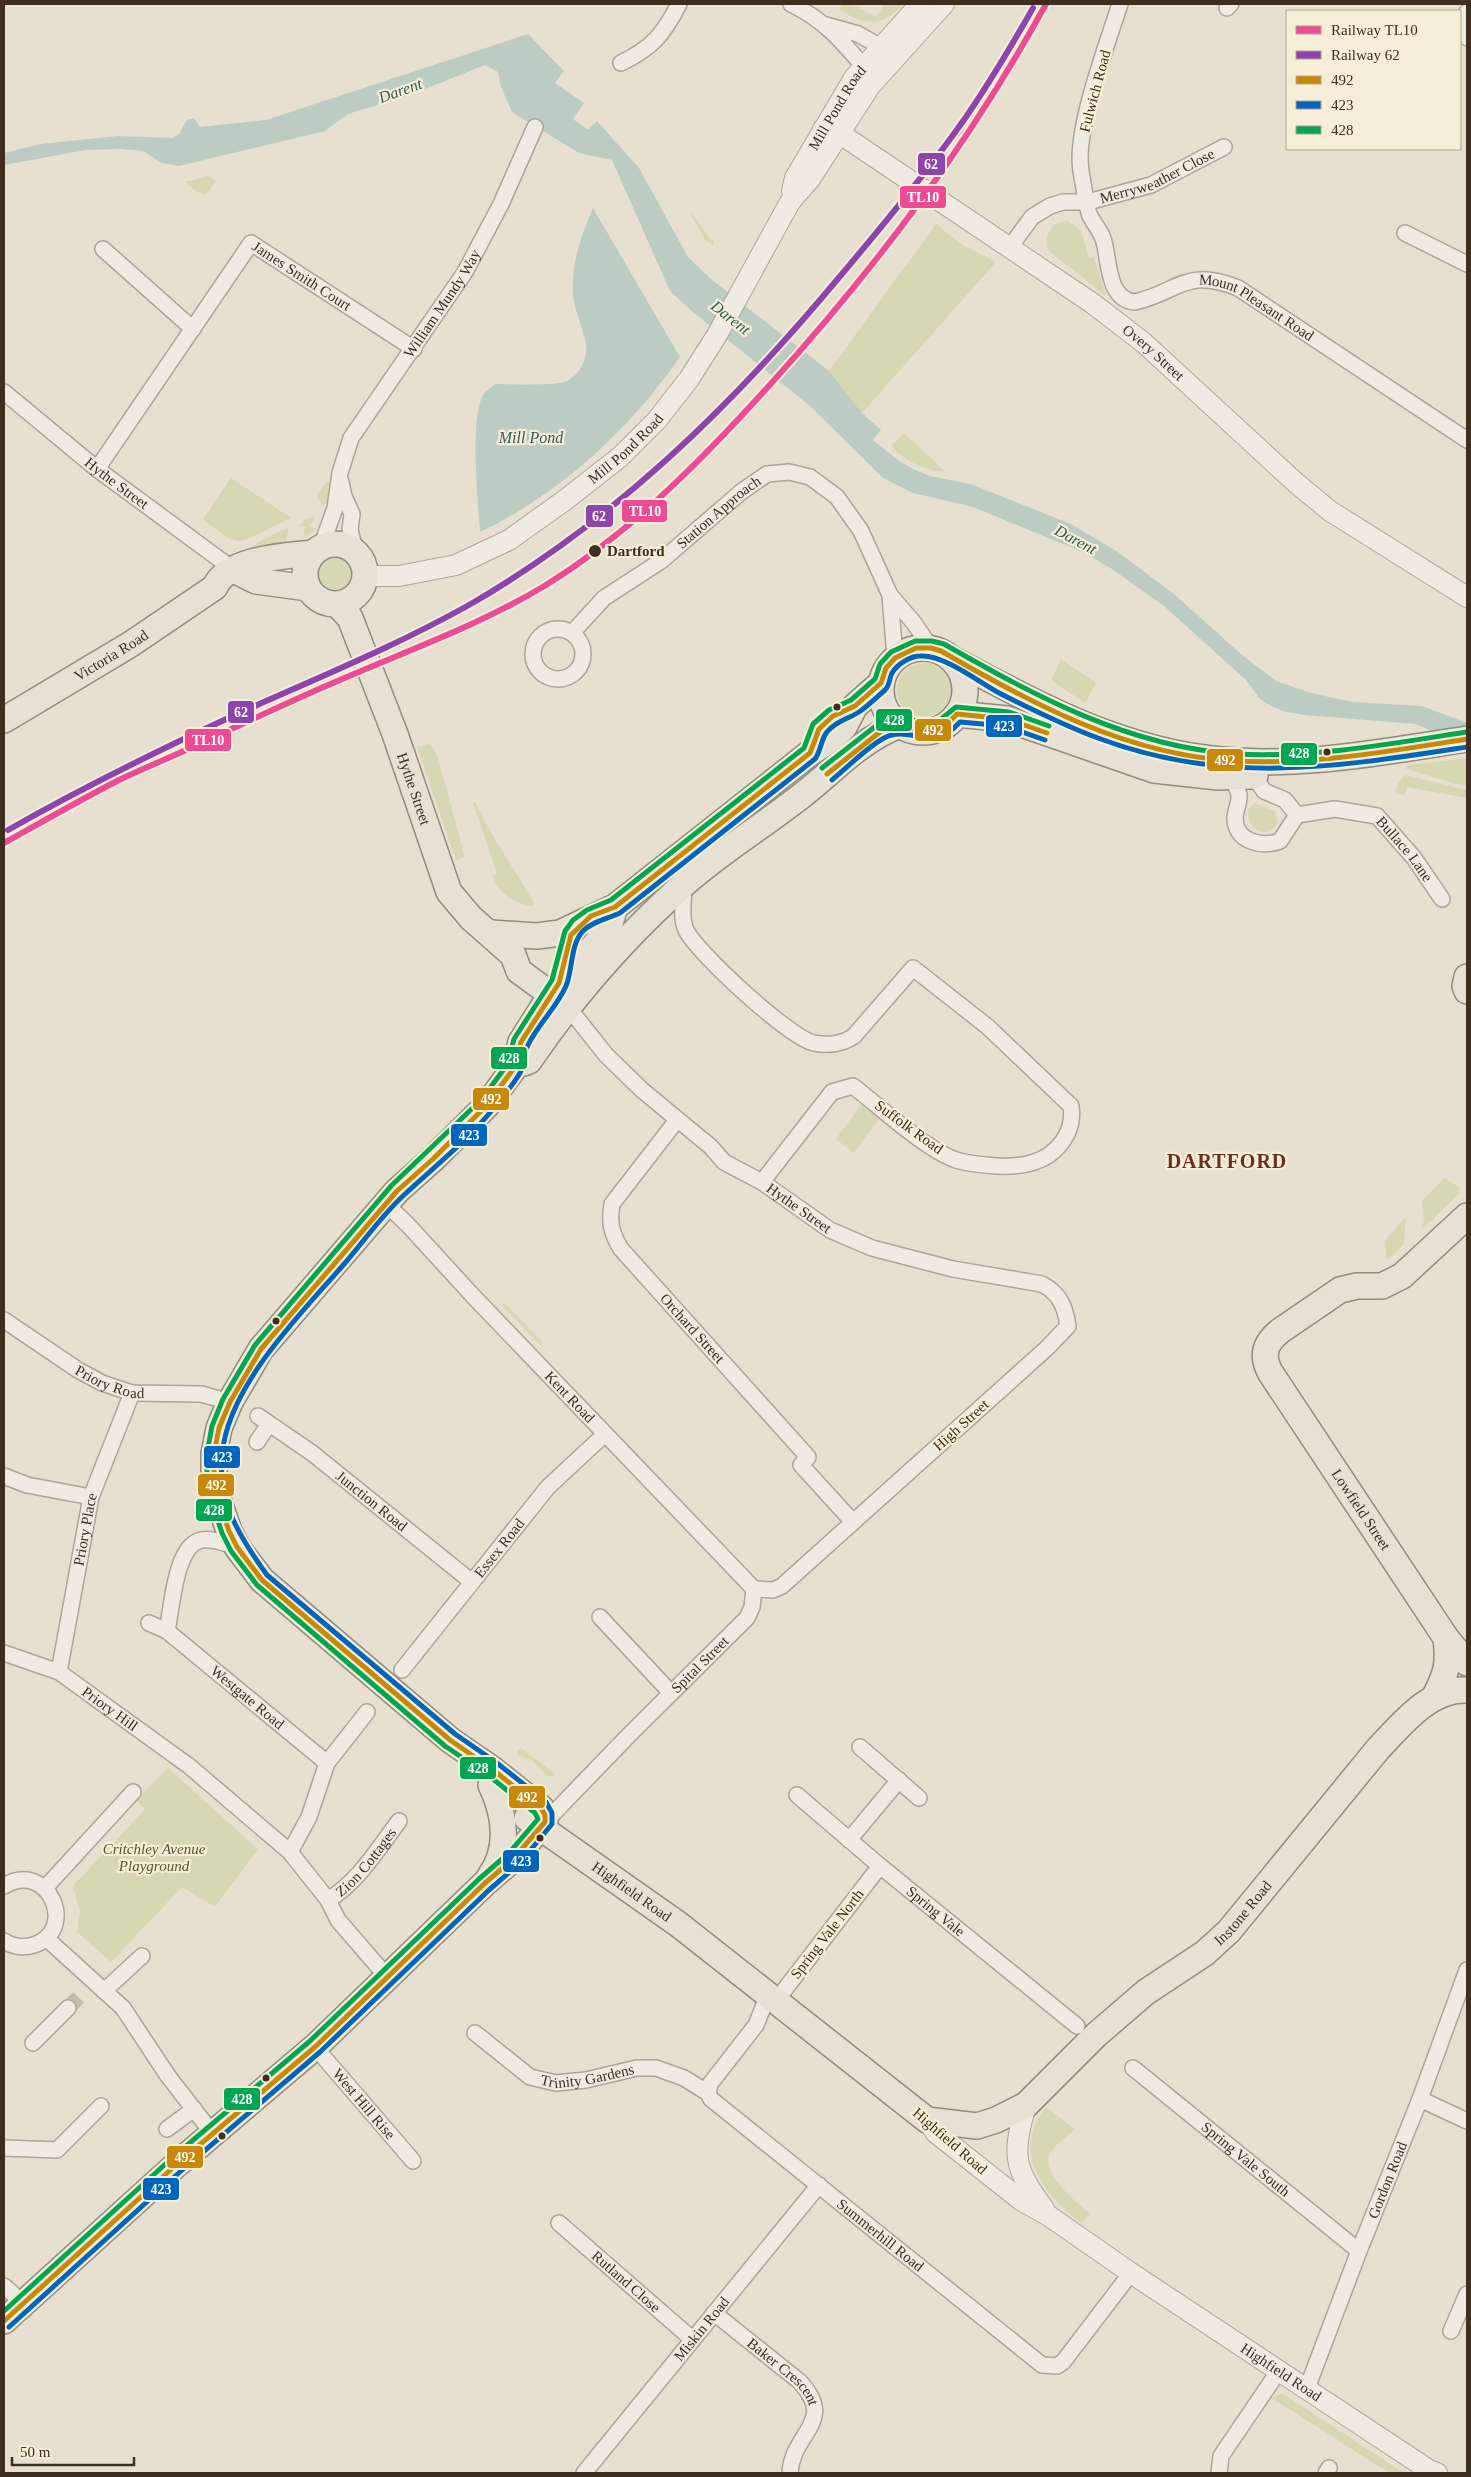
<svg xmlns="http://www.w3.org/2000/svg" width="1471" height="2477" font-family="'Times New Roman',serif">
<rect width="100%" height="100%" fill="#e7e0d1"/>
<g fill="#d6d7b3">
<path d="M842,4H851L877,17L884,4H904C879,29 868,25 839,10Z"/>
<path d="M208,176L216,181L206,195L197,192L185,182Z"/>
<path d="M690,213C701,221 703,234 714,242L713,245L705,240Z"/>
<path d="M1068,221L1081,231L1089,258L1094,257L1106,296L1049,251C1043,236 1051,220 1068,221Z"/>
<path d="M936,224L961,244L996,262L862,413L829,371Z"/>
<path d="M904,433L941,468L945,472C923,470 907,462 891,446Z"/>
<path d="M231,478L291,518L248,539L238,541L229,539L203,519Z"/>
<path d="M327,481L332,484L329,503L323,505L316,496Z"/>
<path d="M315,517L310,526L317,529L303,538L305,527L298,526L305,519Z"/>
<path d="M289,527L286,539L288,542L253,548L258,542Z"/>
<circle cx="334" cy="573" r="19"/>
<path d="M1061,659L1096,683L1085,703L1054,682L1052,678Z"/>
<circle cx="924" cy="690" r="27"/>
<path d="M430,744L437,754L465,857L456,860L417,747Z"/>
<path d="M1467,758V785L1456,784L1407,769V765Z"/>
<path d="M1405,775L1467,790V798L1407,787L1404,796L1396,792L1398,783Z"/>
<path d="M475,802L490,831L535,904L532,906C516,904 497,893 493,876L497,873L473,803Z"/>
<path d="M1254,803L1275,811L1278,823C1266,842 1248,829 1248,810Z"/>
<path d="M861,1105L879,1119L854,1153L836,1139Z"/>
<path d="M1444,1178L1459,1187L1460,1193L1422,1229L1424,1219L1422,1201Z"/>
<path d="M1406,1217L1404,1244L1387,1260L1385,1240Z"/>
<path d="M505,1303L542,1342L540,1345L502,1305Z"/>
<path d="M521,1748L554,1773V1776H547L532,1760L519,1756L517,1752Z"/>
<path d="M168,1768L258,1849L215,1907L182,1887L111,1962L77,1932L80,1912L73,1886L145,1809L136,1800Z"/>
<path d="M1046,2107L1075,2129C1068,2136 1054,2145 1050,2154C1041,2175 1077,2202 1090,2214L1082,2223C1043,2195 1010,2151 1046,2107Z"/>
<path d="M1279,2394L1285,2395L1404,2473H1389L1272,2398Z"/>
</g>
<g fill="#bcccc2">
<path d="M528,34L564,71L555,83L584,103L573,119L588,130L597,121L639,168L688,257L712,280L829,371L862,413L881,430L873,440L899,461L913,469L930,476L970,484L1011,500L1071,524L1118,552L1175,595L1242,655L1276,681L1311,693L1352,702L1422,706L1467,723V748L1416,724L1305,715L1286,712L1273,707L1260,699L1246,680L1164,606L1112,569L1085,553L973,507L913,493L883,478L809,405L694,313L670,291L612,160L579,153L512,112L501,87L498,72L485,65L410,95L348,114L325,131L179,166L162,163L143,151L121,149L86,150L4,165V153L41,144L118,136L173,138L179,134L187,120L194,118L200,127L266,120Z"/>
<path d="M593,208L680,357C629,430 560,494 480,532C478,500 470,425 482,397C484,392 491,388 495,384C507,384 560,386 567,381C579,375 588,359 586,346C584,328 574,311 573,294C571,264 581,236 593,208Z"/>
</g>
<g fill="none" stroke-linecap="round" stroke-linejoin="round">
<path stroke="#c5bcae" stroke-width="15" stroke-dasharray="15 8" stroke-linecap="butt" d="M68,2008L84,1992"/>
<g stroke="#ada599" stroke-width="18">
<g id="minor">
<path d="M791,4C824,20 841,40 864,67L872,66"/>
<path id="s1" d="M1120,4C1107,45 1074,131 1081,171C1082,177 1088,213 1090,216C1096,227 1103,233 1105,246C1109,265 1109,300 1135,302C1179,292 1185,267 1238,288L1467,440"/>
<path d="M1227,8L1231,4"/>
<path d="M1460,23L1467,12"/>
<path d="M826,25L858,34L881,47L884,55"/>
<path d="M1460,31L1467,38"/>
<path d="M621,63C652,48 663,35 679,4"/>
<path d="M1405,233L1467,264"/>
<path id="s2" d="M1010,247L1032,217L1050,206L1063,202H1088L1151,185L1224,147"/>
<path d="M103,249L193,329"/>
<path id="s3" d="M4,392L97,469L234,570"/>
<path id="s4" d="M97,469L251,243L414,349"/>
<path d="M341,482L344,496L352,514L350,530L355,550"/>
<path id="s5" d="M321,547L335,508L340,473L351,438L465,272L501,204L535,127"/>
<path d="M890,595L895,658"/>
<circle cx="558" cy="654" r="25"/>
<path id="s6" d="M572,633L604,598L661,561L741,492L767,474L789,472L810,477L837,497L861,531L890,595L914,623L931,648"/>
<path d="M1231,776C1233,781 1238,789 1239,795C1240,802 1235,811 1235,818C1235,843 1263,847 1280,841L1297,815L1285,800L1264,791L1254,776"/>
<path id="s7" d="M1297,815L1335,809L1377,816L1414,858L1442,899"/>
<path d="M684,885C684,898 680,918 686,930C697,953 791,1039 814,1043C827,1046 843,1044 854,1036L913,968L988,1027L1071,1106C1074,1126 1065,1143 1049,1155C1034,1165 1015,1167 997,1166C983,1165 969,1164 956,1160C925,1149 880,1107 853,1086L832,1092L762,1182"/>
<path id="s8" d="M568,1007L606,1055L642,1090L711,1147L724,1162L762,1182L830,1230L872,1248L953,1269L1042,1284C1060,1294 1065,1306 1068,1326L1047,1348L782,1586L773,1590L754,1589"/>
<path id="s9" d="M677,1120L612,1204C609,1222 611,1233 621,1249L808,1457L801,1465L853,1522"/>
<path id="s10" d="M387,1205L408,1225L473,1296L754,1589"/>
<path id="s11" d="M4,1320L78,1370L102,1383L132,1393L201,1394L230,1402"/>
<path id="s12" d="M258,1416L312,1453L472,1582"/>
<path d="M257,1442L269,1424"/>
<path d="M4,1476L27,1485L91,1497"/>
<path d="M600,1617L671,1693"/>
<path id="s13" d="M149,1623L167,1631L327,1763"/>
<path d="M167,1631C172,1608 175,1544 202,1540C214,1538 226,1544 237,1547"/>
<path id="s14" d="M4,1653L59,1672L189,1766L290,1852L328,1900L338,1920L388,1978"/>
<path id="s15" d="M402,1670L548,1487L605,1434"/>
<path id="s16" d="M59,1672L91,1497L132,1393"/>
<path d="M860,1747L919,1798"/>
<path id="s17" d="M797,1795L880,1866L1077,2026"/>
<path id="s18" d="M545,1822L631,1733L747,1618L752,1607L754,1589"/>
<path d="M849,1840L899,1780"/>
<path d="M290,1852L309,1817L327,1763L367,1712"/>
<path id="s19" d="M880,1866L782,1993L772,1997L764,2005L756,2025L710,2084L708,2093L711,2099L1042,2365L1057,2366L1063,2362L1131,2273"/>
<path d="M4,1886C48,1859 79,1930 34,1945C23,1948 13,1947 4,1941"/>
<path d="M45,1888L133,1792"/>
<path id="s20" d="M328,1900C358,1882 378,1849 399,1821"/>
<path d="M46,1938L123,2008L168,2076L213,2134"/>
<path d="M104,1991L142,1956"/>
<path id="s21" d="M475,2033L530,2077L556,2083L586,2080L637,2068H656L684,2078L708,2093"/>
<path d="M33,2043L68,2008"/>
<path id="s22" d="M315,2047L413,2161"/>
<path id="s23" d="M1133,2068L1359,2251"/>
<path d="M1420,2099L1467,2121"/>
<path d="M167,2129L194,2109"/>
<path d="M4,2148L57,2150L101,2106"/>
<path id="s24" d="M559,2223L692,2339"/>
<path d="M4,2286L23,2303"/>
<path id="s25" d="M714,2313L799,2381C838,2422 792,2432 790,2473"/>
<path d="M1451,2331L1467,2294"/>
<path id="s26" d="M1306,2391L1359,2251L1420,2099L1467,1970"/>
<path id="s27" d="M584,2473L819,2185"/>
<path d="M1219,2473L1221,2456L1278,2372"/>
<path d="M1326,2473L1329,2468"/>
</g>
</g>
<g stroke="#ada599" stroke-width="22">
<g id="tertiary">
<path id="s28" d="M823,129L845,137L1092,303L1144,343L1296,483L1330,511L1467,597"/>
<path id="s29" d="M792,191L795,178L854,78L920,4"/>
<path id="s30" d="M366,576H399L456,565L509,540L565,500L620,457L657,420L689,379L717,335L790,202L810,179L870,86L944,4"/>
<path d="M1026,2105C1012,2155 1013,2167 1044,2209"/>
<path id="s31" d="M927,2120L936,2133L1022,2201L1049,2216L1131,2273L1429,2470L1437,2473"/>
</g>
</g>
<g stroke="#928b80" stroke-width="28">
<g id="primary">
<circle cx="335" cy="574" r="30"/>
<path d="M234,570L256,581L308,588"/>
<path id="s32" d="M338,605L350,618L395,734L449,892L471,918L513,955L519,971L564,1004"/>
<circle cx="923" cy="690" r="42"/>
<path d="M952,659C1031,702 1113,746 1204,758C1291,770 1382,752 1467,739"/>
<path d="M957,714L1007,719L1154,770L1218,777L1255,776"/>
<path id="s33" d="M4,720L131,644L215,587C227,558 286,556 313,553"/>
<path d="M491,933L537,936L560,933L615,907L810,753L830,740L844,727L855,706L881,683"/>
<path d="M1467,977L1465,986L1467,991"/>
<path d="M524,1063L529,1061C573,996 625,937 683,885C721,851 765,825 805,793C835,769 862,739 900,725"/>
<path id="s34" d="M1467,1216L1402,1276L1382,1286H1357L1340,1290L1280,1331C1265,1343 1261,1355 1270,1372L1446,1638L1467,1663"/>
<path d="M1435,1696C1447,1673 1449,1663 1446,1638"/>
<path id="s35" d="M527,1818L678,1924L927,2120L977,2126L996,2120L1026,2105L1096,2035L1146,1992L1205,1953L1229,1931L1378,1749C1402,1724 1430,1688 1467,1690"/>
<path d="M490,1876C510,1849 505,1814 491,1785"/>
<path d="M4,2321L177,2164L315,2047L484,1884L514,1858L545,1822V1815L541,1808L492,1769L450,1740L262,1580L237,1547L229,1531L218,1499L214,1477V1454L219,1428L230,1402L261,1349L397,1191L433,1159L487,1105L514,1068L521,1042L550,996L608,930L615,907"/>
</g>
</g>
<use href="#minor" stroke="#efebe3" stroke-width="15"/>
<use href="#tertiary" stroke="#efebe3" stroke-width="20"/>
<use href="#primary" stroke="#e6e1d4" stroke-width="25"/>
<path stroke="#afaaa2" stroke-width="4" stroke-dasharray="9 9" stroke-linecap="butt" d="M958,135L986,94L1035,4"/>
<g stroke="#f7eed8" stroke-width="9">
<g id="bus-1">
<path d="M827,774L880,732L900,725L916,730L931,731L945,726L957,714L1007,719L1047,733"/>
<path d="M4,2321L177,2164L315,2047L484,1884L514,1858L545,1822V1815L541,1808L492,1769L450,1740L262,1580L237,1547L229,1531L218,1499L214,1477V1454L219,1428L230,1402L261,1349L397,1191L433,1159L487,1105L514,1068L521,1042L559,983L571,935L591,916L615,907L810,753L819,729L833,716L855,706L881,683L886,668L895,658L916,648H931L941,651C1032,704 1129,756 1237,761C1314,765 1391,751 1467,739"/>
</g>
</g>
<g stroke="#f7eed8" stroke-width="9">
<g id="bus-2">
<path d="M832,780C848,767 866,748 884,738C911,724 931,754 960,722L1005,726L1045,740"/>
<path d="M9,2327L182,2170L320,2052L489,1890L519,1864L552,1824V1813L546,1802L497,1763L455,1734L267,1575C241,1539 217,1502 222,1455C228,1385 301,1314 345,1263C364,1241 382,1215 404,1195C434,1167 467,1141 493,1109C502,1098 513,1085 520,1073C525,1064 524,1053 528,1045C538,1024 557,1007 566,986C573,969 570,945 583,931C593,921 607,919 620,913L815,759C821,751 821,739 827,732C836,721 848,719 859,712C868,706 877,697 885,690C890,685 889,679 892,673C897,664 911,656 920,656C944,654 980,683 1001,694C1033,710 1065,726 1098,738C1225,786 1337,767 1467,747"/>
</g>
</g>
<g stroke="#f7eed8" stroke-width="9">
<g id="bus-3">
<path d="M822,768L877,725L900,718L930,723L941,719L956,707L1009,712L1049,726"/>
<path d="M4,2311L172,2158L310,2041L479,1879L509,1853L538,1819L535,1813L488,1775L445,1746L257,1585L231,1551L222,1533L211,1500L207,1478V1453L212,1426L223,1399L255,1345L391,1186L481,1100L507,1065L514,1039L552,980L565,931L573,920L587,910L611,900L804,748L813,724L829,710L851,700L875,679L880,664L891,652L915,641H932L944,644C1035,696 1129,747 1236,754C1313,758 1390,744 1466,732"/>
</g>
</g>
<use href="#bus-1" stroke="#c88808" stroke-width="5"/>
<use href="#bus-2" stroke="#0065bd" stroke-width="5"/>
<use href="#bus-3" stroke="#00a651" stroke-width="5"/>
<g stroke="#f7eed8" stroke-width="10">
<path id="rail-1" d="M4,843C42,822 80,800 119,780C144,768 169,758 195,746C238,726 282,705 326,686C400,653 477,627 546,585C630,533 701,461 767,388C875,269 968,146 1046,4"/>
</g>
<g stroke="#f7eed8" stroke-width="10">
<path id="rail-2" d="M8,830C82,788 159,750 237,714C315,679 394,647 469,605C613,522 730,408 836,281C881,228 926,174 966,117C990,82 1012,45 1033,8"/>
</g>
<use href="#rail-1" stroke="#ee4b95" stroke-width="6"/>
<use href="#rail-2" stroke="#8e44ad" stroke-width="6"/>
</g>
<g fill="#3d2e20" stroke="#f7eed8" stroke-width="2">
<circle cx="595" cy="551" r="7"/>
<circle cx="837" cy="707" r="4.5"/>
<circle cx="1327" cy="752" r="4.5"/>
<circle cx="276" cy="1321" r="4.5"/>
<circle cx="540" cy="1838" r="4.5"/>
<circle cx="266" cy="2078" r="4.5"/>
<circle cx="222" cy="2136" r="4.5"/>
</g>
<g text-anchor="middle" stroke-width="4.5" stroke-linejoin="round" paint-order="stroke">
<g font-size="15" fill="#3d2e20" stroke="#f7eed8">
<text transform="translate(1095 91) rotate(-75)" y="5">Fulwich Road</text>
<text dy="5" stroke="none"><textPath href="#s29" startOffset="95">Mill Pond Road</textPath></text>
<text dy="5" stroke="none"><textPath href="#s2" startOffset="171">Merryweather Close</textPath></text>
<text dy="5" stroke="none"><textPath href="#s4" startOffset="334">James Smith Court</textPath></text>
<text dy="5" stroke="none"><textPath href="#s5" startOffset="276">William Mundy Way</textPath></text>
<text dy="5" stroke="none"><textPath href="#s1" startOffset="454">Mount Pleasant Road</textPath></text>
<text dy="5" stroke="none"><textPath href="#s28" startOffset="400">Overy Street</textPath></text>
<text dy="5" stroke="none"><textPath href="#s30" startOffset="298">Mill Pond Road</textPath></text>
<text dy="5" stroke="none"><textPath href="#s3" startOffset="145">Hythe Street</textPath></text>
<text dy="5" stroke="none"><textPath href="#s6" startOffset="191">Station Approach</textPath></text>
<text dy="5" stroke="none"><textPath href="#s33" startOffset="125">Victoria Road</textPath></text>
<text dy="5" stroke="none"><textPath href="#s32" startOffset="200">Hythe Street</textPath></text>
<text dy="5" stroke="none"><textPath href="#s7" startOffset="124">Bullace Lane</textPath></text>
<text transform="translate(909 1127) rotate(36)" y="5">Suffolk Road</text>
<text dy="5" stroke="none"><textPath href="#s8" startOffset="309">Hythe Street</textPath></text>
<text dy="5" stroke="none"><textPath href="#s9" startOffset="260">Orchard Street</textPath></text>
<text dy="5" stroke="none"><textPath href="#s11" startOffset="124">Priory Road</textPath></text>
<text dy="5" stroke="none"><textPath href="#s10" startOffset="265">Kent Road</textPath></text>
<text transform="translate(961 1425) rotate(-42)" y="5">High Street</text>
<text dy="5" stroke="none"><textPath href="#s12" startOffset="142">Junction Road</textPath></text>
<text dy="5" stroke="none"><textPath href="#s34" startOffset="438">Lowfield Street</textPath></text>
<text dy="5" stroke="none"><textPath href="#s16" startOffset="145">Priory Place</textPath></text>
<text dy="5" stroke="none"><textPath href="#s15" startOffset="156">Essex Road</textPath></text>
<text dy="5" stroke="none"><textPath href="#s18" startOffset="221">Spital Street</textPath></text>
<text dy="5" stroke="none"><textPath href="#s13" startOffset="124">Westgate Road</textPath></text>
<text dy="5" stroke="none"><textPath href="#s14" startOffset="121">Priory Hill</textPath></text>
<text dy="5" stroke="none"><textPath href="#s20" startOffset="54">Zion Cottages</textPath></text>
<text dy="5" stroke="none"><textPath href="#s35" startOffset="128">Highfield Road</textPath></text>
<text dy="5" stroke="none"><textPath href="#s17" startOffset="181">Spring Vale</textPath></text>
<text dy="5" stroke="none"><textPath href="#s35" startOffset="896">Instone Road</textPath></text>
<text transform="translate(827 1934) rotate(-52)" y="5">Spring Vale North</text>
<text dy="5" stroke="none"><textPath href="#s21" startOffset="129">Trinity Gardens</textPath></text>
<text dy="5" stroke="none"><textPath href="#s22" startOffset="75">West Hill Rise</textPath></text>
<text transform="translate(950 2141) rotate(41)" y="5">Highfield Road</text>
<text dy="5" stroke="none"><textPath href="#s23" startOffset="145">Spring Vale South</textPath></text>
<text dy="5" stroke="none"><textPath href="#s26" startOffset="226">Gordon Road</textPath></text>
<text dy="5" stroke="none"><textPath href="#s19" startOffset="512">Summerhill Road</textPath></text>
<text dy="5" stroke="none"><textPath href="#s24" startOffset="89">Rutland Close</textPath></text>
<text dy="5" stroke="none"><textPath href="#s27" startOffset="186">Miskin Road</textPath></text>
<text dy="5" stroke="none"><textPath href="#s31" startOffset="436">Highfield Road</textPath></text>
<text dy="5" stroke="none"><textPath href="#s25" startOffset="91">Baker Crescent</textPath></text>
</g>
<g font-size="15" font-weight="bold" fill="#3d2e20" stroke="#f7eed8" text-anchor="start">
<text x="607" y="556">Dartford</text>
</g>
<g font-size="15" font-style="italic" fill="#4d5a26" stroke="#f7eed8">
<text x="154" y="1854">Critchley Avenue<tspan x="154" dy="17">Playground</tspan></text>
</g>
<g font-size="16" font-style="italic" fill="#2f5d5a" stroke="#f7eed8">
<text transform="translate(400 90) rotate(-20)" y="6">Darent</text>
<text transform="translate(731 317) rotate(38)" y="6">Darent</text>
<text x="531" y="443">Mill Pond</text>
<text transform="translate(1076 539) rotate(28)" y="6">Darent</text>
</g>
<g font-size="20" font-weight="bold" letter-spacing="1" fill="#6b2e1e" stroke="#f7eed8">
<text x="1227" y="1168">DARTFORD</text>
</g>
</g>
<g stroke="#f7eed8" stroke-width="2">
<rect x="917" y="152" width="29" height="24" rx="5" fill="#8e44ad"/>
<rect x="899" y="185" width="48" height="24" rx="5" fill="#ee4b95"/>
<rect x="621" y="499" width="47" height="24" rx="5" fill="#ee4b95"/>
<rect x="585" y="504" width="29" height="24" rx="5" fill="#8e44ad"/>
<rect x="227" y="700" width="28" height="24" rx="5" fill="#8e44ad"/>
<rect x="875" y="708" width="38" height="24" rx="5" fill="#00a651"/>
<rect x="985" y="714" width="38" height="24" rx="5" fill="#0065bd"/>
<rect x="914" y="718" width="38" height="24" rx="5" fill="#c88808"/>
<rect x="184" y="728" width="48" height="24" rx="5" fill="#ee4b95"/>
<rect x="1280" y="742" width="38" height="24" rx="5" fill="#00a651"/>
<rect x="1206" y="748" width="38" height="24" rx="5" fill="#c88808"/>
<rect x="490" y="1046" width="38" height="24" rx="5" fill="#00a651"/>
<rect x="472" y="1087" width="38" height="24" rx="5" fill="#c88808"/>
<rect x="450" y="1123" width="38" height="24" rx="5" fill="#0065bd"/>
<rect x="203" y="1445" width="38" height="24" rx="5" fill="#0065bd"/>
<rect x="197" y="1473" width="38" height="24" rx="5" fill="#c88808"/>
<rect x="195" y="1498" width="38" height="24" rx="5" fill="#00a651"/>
<rect x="459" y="1756" width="38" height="24" rx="5" fill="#00a651"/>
<rect x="508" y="1785" width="38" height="24" rx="5" fill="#c88808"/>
<rect x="502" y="1849" width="38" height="24" rx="5" fill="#0065bd"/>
<rect x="223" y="2087" width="38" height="24" rx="5" fill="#00a651"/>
<rect x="166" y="2145" width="38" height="24" rx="5" fill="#c88808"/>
<rect x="142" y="2177" width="38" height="24" rx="5" fill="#0065bd"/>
</g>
<g font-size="14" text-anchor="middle" font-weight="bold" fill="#fff">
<text x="931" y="169">62</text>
<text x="923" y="202">TL10</text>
<text x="645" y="516">TL10</text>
<text x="599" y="521">62</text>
<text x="241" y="717">62</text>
<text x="894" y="725">428</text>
<text x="1004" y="731">423</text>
<text x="933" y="735">492</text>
<text x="208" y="745">TL10</text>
<text x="1299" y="758">428</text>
<text x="1225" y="765">492</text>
<text x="509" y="1063">428</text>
<text x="491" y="1104">492</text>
<text x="469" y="1140">423</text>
<text x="222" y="1462">423</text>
<text x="216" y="1490">492</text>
<text x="214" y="1515">428</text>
<text x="478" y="1773">428</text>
<text x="527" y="1802">492</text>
<text x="521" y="1866">423</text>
<text x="242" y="2104">428</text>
<text x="185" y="2162">492</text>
<text x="161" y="2194">423</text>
</g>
<rect width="1471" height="2477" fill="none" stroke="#3d2e20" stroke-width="10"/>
<rect x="1286" y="10" width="175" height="140" fill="#f7eed8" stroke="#ada18e"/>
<rect x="1296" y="26" width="25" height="8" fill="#ee4b95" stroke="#ada18e"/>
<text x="1331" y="35" font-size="15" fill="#3d2e20">Railway TL10</text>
<rect x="1296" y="51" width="25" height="8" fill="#8e44ad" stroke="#ada18e"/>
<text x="1331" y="60" font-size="15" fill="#3d2e20">Railway 62</text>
<rect x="1296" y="76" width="25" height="8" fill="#c88808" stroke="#ada18e"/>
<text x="1331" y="85" font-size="15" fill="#3d2e20">492</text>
<rect x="1296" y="101" width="25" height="8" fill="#0065bd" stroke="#ada18e"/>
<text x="1331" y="110" font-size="15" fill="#3d2e20">423</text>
<rect x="1296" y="126" width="25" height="8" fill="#00a651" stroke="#ada18e"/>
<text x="1331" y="135" font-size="15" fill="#3d2e20">428</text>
<path d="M12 2457v8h122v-8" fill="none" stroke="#3d2e20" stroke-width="2.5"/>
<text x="20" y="2457" font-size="15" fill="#3d2e20" stroke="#f7eed8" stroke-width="4" paint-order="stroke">50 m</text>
</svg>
